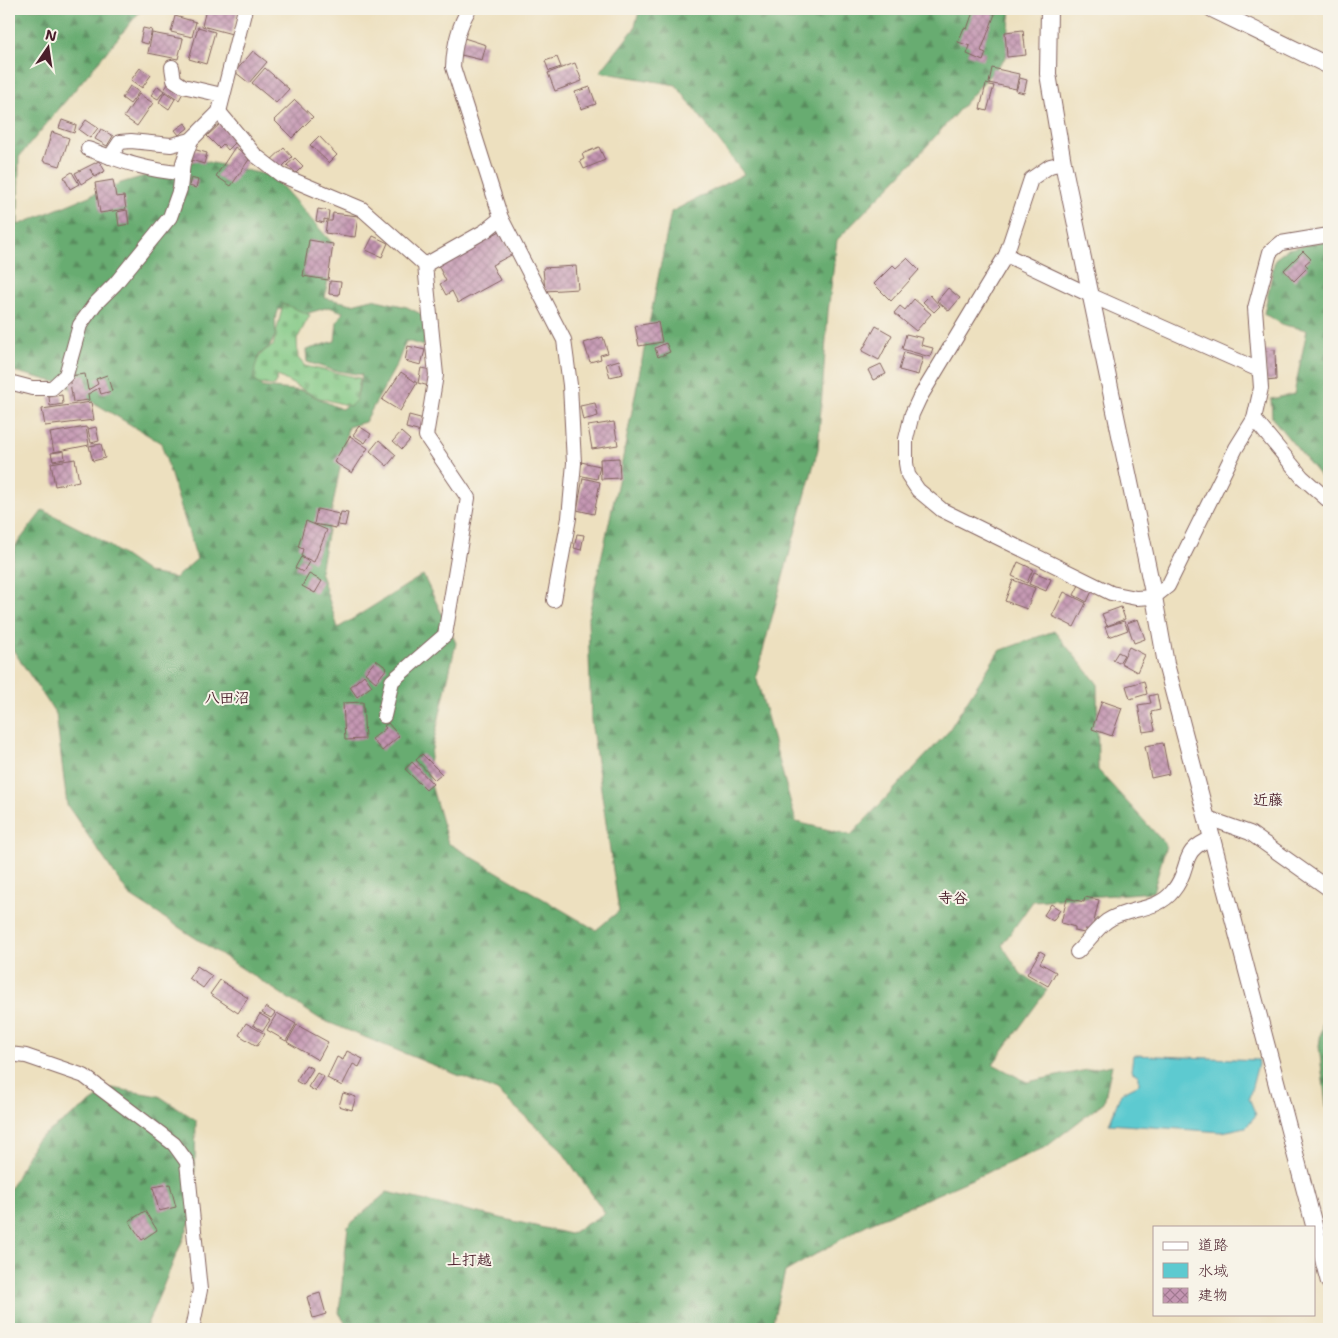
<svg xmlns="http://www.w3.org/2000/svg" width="1338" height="1338" font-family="'Shantell Sans','Klee One',sans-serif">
<defs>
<pattern id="forest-firs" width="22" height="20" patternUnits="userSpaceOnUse" patternTransform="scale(1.25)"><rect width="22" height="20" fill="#68ac71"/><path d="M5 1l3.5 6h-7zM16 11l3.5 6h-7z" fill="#588b5d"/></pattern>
<pattern id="cemetery-stones" width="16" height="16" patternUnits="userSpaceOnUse" patternTransform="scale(1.25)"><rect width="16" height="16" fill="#80c883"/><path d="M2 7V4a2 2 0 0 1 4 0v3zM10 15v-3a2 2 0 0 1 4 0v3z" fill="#70ab71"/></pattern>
<pattern id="building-cross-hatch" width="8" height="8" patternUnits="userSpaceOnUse" patternTransform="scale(1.25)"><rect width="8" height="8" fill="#c496b2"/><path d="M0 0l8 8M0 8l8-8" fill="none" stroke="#a17a91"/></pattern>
</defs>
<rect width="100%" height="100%" fill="#f7f3e8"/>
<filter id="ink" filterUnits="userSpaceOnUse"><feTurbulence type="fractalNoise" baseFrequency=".02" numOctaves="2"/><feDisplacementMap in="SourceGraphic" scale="10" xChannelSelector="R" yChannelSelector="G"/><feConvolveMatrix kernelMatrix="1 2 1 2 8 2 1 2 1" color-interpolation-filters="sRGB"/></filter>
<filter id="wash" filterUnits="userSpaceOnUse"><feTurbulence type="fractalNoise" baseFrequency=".0096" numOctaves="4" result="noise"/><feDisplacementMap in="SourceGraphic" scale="20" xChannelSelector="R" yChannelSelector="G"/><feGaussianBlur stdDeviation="1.12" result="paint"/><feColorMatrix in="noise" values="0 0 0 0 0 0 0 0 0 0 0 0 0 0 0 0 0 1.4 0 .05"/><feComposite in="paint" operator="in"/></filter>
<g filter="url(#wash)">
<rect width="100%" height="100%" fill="#ede0bf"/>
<g fill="url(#forest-firs)" stroke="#59664e" fill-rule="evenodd">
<path d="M9,9H142L19,157L18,225L121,183L199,160L273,176L333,244L309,240L303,276L328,280L325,298L352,304L372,299L407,307L425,316L424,346L406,341L397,364L365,422L348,427L320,571L338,628L423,575L456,643L427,771L448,843L596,930L619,911L591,721L588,619L620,472L671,212L744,174L676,85L600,72L634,29L640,9H1011L1006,57L909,166L837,240L828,312L818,449L756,676L796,822L851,835L947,733L999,651L1054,631L1097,683L1098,770L1166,845L1153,892L1033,901L1002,945L1021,974L1047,990L993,1064L1027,1082L1112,1065L1104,1102L1046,1147L866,1225L785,1272L771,1329H349L339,1313L348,1226L387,1192L570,1234L605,1213L559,1147L497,1091L320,1019L129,895L67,805L56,714L9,644V575L16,545L43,510L98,538L149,573L175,578L197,559L161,443L63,384L9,370ZM329,307L343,312L337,322L335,341L306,350L307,362L332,370L362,375L356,400L341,409L303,391L262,387L254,378L259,355L270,346L276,334L275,319L279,309L305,314Z"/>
<path d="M1329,240V487L1272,418L1271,399L1294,394L1307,330L1284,325L1264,314L1275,259L1288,249Z"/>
<path d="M1329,978V1130L1319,1046Z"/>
<path d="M112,1088L159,1096L196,1120L194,1213L145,1329H9V1191L35,1141Z"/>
</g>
<path fill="url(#cemetery-stones)" stroke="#657457" d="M283,304L310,315L297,339L298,358L305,366L360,378L356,400L350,406L316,397L278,376L274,386L258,384L254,378C255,363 258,352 273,346Z"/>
<path fill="#5dcad0" stroke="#54747e" d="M1133,1055L1259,1060L1249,1098L1256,1115L1246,1127L1222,1132L1109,1124L1121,1093L1139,1084V1076L1131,1071Z"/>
<g id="blocks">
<g fill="url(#building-cross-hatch)">
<path d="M206,9H238L232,34L202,26Z"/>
<path d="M974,9H982L995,14L981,51L986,53L983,61L967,54L970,46L958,42L964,28L967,29Z"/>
<path d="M175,16L196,22L192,37L171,32Z"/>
<path d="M198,27L215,32L206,64L189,59Z"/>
<path d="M143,28L152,30L148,44L140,42Z"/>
<path d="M1023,30L1026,55L1007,57L1005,32Z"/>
<path d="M152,33L183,39L178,59L148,53Z"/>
<path d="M461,37L486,45L482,60L457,54Z"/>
<path d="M253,51L267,62L249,83L235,72Z"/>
<path d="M557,57L561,67L549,71L545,61Z"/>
<path d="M575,63L582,81L555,91L548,73Z"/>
<path d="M140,68L151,75L142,88L131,80Z"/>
<path d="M265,68L289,89L276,103L252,83Z"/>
<path d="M992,68L1019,74L1016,89L989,83Z"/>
<path d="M1020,78L1027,80L1024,93L1016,91Z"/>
<path d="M170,81L184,91L179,100L164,90Z"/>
<path d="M986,84L994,86L987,111L980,109Z"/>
<path d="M130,86L139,92L130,104L122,98Z"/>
<path d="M158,86L164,91L158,99L151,95Z"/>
<path d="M590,87L596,104L581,109L575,92Z"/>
<path d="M165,92L175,99L169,109L159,102Z"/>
<path d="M139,94L153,103L137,126L124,117Z"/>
<path d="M295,100L313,117L292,138L274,120Z"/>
<path d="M62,120L76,125L74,133L59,128Z"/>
<path d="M86,120L98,128L90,138L79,130Z"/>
<path d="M185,123L188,128L179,135L175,130Z"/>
<path d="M221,123L238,140L228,150L223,144L219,148L207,136Z"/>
<path d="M101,129L113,136L107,146L95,139Z"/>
<path d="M52,132L69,138L60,166L43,161Z"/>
<path d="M319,136L337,155L329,163L310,145Z"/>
<path d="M235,147L250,158L231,186L216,176Z"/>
<path d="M599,147L605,160L584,169L580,161L584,159L582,154Z"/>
<path d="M284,148L292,157L278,171L269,162Z"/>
<path d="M193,149L207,153L204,164L191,160Z"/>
<path d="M295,158L303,166L296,173L287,165Z"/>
<path d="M99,161L105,171L95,177L90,169L94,176L81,184L75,173Z"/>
<path d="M72,172L79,184L70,189L64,177Z"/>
<path d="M191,178L198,180L196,188L189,186Z"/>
<path d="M113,180L116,197L124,196L126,209L100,213L95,183Z"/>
<path d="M318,209L329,211L328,220L324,219V223L316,221Z"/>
<path d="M127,210L129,224L119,226L117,212Z"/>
<path d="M333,213L358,216L355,237L325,233L327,221H332Z"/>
<path d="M500,231L513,254L492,265L500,280L458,303L452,291L446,295L440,284L446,281L438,265Z"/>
<path d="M373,236L388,243L382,257L366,250Z"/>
<path d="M309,240L333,244L328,280L303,276Z"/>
<path d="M1303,251L1311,259L1305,264L1308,267L1294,281L1284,270Z"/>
<path d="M907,258L919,270L891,301L874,284L893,265L896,268Z"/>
<path d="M576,266L578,289L545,291L543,268Z"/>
<path d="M330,281L341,282L339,295L329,294Z"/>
<path d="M948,288L960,298L949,311L937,301Z"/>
<path d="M930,295L940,306L934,312L923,302Z"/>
<path d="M914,299L931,314L916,331L894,313L900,306L905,310Z"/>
<path d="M658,322L662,342L639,346L635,326Z"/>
<path d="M876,326L892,335L879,360L862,351Z"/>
<path d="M906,334L923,338L921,345L933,348L930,357L902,349Z"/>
<path d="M603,337L608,353L600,355L601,359L590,362L584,343Z"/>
<path d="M666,343L670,352L658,357L655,348Z"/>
<path d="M408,346L425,350L421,365L405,361Z"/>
<path d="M1275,350L1276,380L1266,381L1264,351Z"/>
<path d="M904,352L923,357L918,375L899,370Z"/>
<path d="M619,360L623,374L610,377L606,364Z"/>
<path d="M881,364L886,374L873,380L868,370Z"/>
<path d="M421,368L432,370L429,386L418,383Z"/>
<path d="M401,372L417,383L400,411L382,400Z"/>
<path d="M85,374L88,390L98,384L96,379L107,375L112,391L101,394L99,388L88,394L89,400L73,402L69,376Z"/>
<path d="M62,395L63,404L50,406L49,397Z"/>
<path d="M91,402L94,420L45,426L42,409Z"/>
<path d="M595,403L598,416L583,420L580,406Z"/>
<path d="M409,415L424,419L421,432L406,428Z"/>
<path d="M614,422L618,445L592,449L588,426Z"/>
<path d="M359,426L371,434L365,443L353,435Z"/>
<path d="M86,427L89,445L54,452L50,433Z"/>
<path d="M96,427L99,441L91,443L88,429Z"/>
<path d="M401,432L410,440L402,449L393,441Z"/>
<path d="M350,436L368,448L352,473L334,462Z"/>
<path d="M379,440L396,455L387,466L370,451Z"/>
<path d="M101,444L105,458L93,461L89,446Z"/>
<path d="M64,451L65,459L53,461L51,453Z"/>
<path d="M619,458L620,478L601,479L600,459Z"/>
<path d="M75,459L79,481L55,486L51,463Z"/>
<path d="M581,462L600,466L597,479L578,475Z"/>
<path d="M583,478L600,482L594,514L577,510Z"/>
<path d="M317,509L339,514L336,528L314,524Z"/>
<path d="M341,512L348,513L345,526L338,525Z"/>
<path d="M306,521L327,530L314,562L301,556L303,549L298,547Z"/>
<path d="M577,534L584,535L581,550L574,548Z"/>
<path d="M301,557L309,562L303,572L295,568Z"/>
<path d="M1018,562L1033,569L1027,583L1012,576Z"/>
<path d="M1034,572L1051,579L1046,591L1029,584Z"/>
<path d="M309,574L322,581L315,593L302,586Z"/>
<path d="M1013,580L1035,588L1027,609L1005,601Z"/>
<path d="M1079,585L1092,591L1087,602L1074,595Z"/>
<path d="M1064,592L1086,603L1074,627L1052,616Z"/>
<path d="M1121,607L1125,619L1107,626L1102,614Z"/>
<path d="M1138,619L1145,639L1134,643L1127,623Z"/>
<path d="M1124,621L1128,630L1109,637L1105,627Z"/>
<path d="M1129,647L1145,655L1137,672L1121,663Z"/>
<path d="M1118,652L1124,655L1119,663L1113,660Z"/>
<path d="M376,660L387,668L376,682L365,673Z"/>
<path d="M364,675L372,686L357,697L350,687Z"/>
<path d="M1144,681L1147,694L1130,699L1126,686Z"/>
<path d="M1157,694L1160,710L1151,712L1155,730L1143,732L1138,705L1151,703L1149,696Z"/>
<path d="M1102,701L1122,708L1112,736L1092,729Z"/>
<path d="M363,702L365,739L345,740L343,703Z"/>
<path d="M388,723L399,736L382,751L372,739L386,728L384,726Z"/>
<path d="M1163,743L1169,774L1151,778L1145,746Z"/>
<path d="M422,754L442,774L435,780L416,760Z"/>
<path d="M412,762L433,784L426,790L405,769Z"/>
<path d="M1085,897L1099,900L1092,930L1085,929L1084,933L1075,931V927L1061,923L1067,898L1084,902Z"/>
<path d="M1051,904L1060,910L1053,921L1044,915Z"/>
<path d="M1040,951L1045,954L1040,963L1056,972L1048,986L1027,974Z"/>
<path d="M197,966L212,976L203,988L189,978Z"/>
<path d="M220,980L248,998L238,1013L210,994Z"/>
<path d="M266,1007L275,1013L271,1018L262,1013Z"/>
<path d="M277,1013L296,1024L286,1041L267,1030Z"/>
<path d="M260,1014L270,1020L263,1031L253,1025Z"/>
<path d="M246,1023L265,1034L257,1046L239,1035Z"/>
<path d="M297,1025L328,1042L318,1060L287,1042Z"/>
<path d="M347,1051L363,1059L359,1067L353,1064L342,1086L327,1078L337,1057L343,1060Z"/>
<path d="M306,1065L313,1069L303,1085L296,1081Z"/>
<path d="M317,1073L324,1077L315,1091L308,1087Z"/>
<path d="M343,1093L356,1097L352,1110L339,1106Z"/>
<path d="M170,1184L176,1207L159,1211L153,1187Z"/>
<path d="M145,1211L157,1230L142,1240L129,1221Z"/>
<path d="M320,1293L326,1314L313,1318L307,1297Z"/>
</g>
</g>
</g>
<g filter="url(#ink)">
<use href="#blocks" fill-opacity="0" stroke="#83635f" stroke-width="1"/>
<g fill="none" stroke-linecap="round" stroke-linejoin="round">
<g stroke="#83635f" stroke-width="16">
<g id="minor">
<path d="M469,9C458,27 454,46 453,67L501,218L564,340L570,385L574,463L569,518L554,600"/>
<path d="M172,67L174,80L183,86L222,95"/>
<path d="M219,112L255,155L281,175L362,209L425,265L436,375L426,436L468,498L445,635L392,681L384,716"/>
<path d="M88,149C119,160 148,171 182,173"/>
<path d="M110,157L120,142L131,141L171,145L191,140"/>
<path d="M1063,163L1050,166L1031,179L1006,255L919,399L912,414L906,439V463L908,475L918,490L942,510L1111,593L1136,598L1154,597L1168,586L1236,448L1254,419L1261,388L1255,308L1270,252L1281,243L1329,235"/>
<path d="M1006,255L1092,296L1259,370"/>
<path d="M425,265L485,231L501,218"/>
<path d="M9,382L32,388H52L66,375L80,325L95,304L115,284L170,217L180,189L183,163L191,140L219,112L245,9"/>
<path d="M1254,419L1302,477L1329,501"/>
<path d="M1208,818L1250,833L1329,889"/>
<path d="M1077,952C1087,943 1096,929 1107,921C1127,907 1157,912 1173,891C1193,867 1177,851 1213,838"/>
<path d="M9,1054L26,1056L84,1076L174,1144L187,1162L200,1290L192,1329"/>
</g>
</g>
<g stroke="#83635f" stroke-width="18">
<g id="tertiary">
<path d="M1049,9L1048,74L1063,163L1154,597L1166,664L1329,1282"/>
<path d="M1212,9L1329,66"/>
</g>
</g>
<use href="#minor" stroke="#fff" stroke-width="14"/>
<use href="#tertiary" stroke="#fff" stroke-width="16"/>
</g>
</g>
<g text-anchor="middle" stroke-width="4" stroke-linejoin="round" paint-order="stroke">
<g font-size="15" font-weight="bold" fill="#4a1f2b" stroke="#f7f3e8">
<text x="227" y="703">八田沼</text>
<text x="1268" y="805">近藤</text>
<text x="953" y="903">寺谷</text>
<text x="469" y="1265">上打越</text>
</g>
</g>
<rect width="1338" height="1338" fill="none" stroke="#f7f3e8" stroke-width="30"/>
<rect x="1153" y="1226" width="162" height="90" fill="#f7f3e8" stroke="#b29e9c"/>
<rect x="1163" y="1242" width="25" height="8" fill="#ffffff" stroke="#b29e9c"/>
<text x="1198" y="1250" font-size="15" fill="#4a1f2b">道路</text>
<rect x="1163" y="1263" width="25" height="15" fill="#5dcad0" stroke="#b29e9c"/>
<text x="1198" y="1276" font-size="15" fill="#4a1f2b">水域</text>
<rect x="1163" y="1288" width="25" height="15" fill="url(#building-cross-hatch)" stroke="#b29e9c"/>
<text x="1198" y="1300" font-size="15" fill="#4a1f2b">建物</text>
<g transform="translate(48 48) rotate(13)" stroke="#f7f3e8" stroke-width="4" paint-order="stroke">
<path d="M0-4L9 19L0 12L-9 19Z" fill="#4a1f2b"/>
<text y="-8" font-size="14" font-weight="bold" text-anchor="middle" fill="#4a1f2b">N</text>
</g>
</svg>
